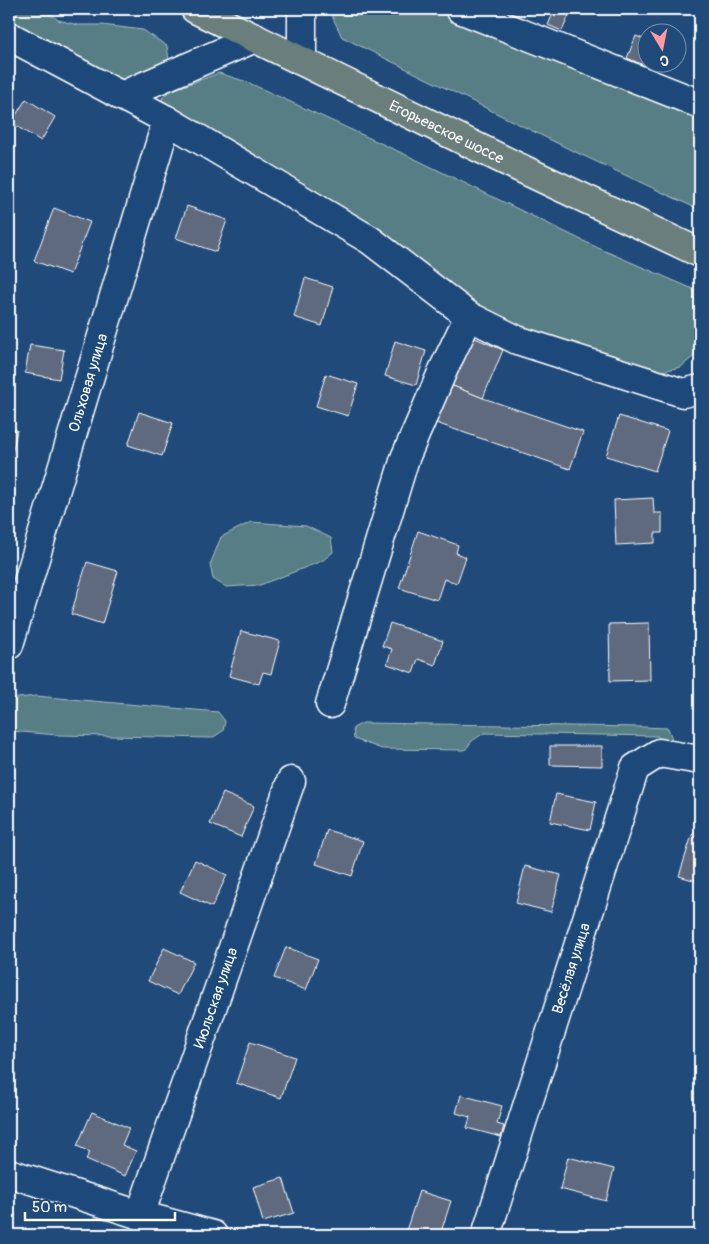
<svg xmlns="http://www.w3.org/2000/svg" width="709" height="1244" font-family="Pangolin,sans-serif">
<rect width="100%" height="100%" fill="#1f4a7a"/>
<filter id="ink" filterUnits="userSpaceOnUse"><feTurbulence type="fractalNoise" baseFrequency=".02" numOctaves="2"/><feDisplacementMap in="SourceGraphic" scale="10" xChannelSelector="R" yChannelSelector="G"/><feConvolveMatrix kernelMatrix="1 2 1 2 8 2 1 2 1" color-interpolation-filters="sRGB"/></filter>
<g filter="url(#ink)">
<g fill="#577e84" stroke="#abbec2">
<path d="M9,9H45L58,20L78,25H102L143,30L167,46L169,60L133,80L111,81L9,27Z"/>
<path d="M331,9H443L700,117V210L569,149L342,37L332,16Z"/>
<path d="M219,73L247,82L415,159L598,248L700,292V351L681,367L658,372L546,339L477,310L163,108L162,98L170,91Z"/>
<path d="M251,522L306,526L331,538L333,552L322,561L260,585L226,587L213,579L210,565L221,537Z"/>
<path d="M36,696L218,712L225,721L223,731L212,738L58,735L9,731V699Z"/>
<path d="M363,723L643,727L668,728L672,739L664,742L657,736L484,733L472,741L465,750L382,749L354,739L353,728Z"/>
</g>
<g fill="#5e6b7e" stroke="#fff">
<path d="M555,9H566L571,11L562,31L548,25Z"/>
<path d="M636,36L646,40L647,62L646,66L627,58Z"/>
<path d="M26,99L55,117L41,141L11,123Z"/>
<path d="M187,206L227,220L216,252L176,238Z"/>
<path d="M54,208L90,222L70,274L34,261Z"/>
<path d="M305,278L333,287L322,326L294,317Z"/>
<path d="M468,335L503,350L483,398L448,384Z"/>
<path d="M395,341L426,351L416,385L385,376Z"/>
<path d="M30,345L64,350L59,379L25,373Z"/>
<path d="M326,374L358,384L348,416L316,406Z"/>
<path d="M448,384L483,398L583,432L570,469L433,422Z"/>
<path d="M139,412L173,423L162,456L128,445Z"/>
<path d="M619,416L668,431L655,471L606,456Z"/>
<path d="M9,429L17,430L11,460H9Z"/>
<path d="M9,489L13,490L9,507Z"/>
<path d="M653,498L654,513H662V533H655V543L616,545L614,500Z"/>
<path d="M418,531L458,545L456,553L466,557L457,583L444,579L437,600L399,588Z"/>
<path d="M87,562L118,571L102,624L71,614Z"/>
<path d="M390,623L443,641L435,665L418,659L413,673L387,664L392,649L382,646Z"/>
<path d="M649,623L650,680L610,681L609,624Z"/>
<path d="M241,631L280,641L271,674L263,672L259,684L229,676Z"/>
<path d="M550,746H602V766L550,765Z"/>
<path d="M223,793L254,806L241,837L210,824Z"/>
<path d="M556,794L596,802L590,830L550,822Z"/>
<path d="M700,827V882L679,876L692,835Z"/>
<path d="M327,830L363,841L352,876L316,864Z"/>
<path d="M195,860L227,875L212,907L180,892Z"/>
<path d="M525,866L561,875L551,912L516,903Z"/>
<path d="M286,947L318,959L306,990L274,978Z"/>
<path d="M164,948L194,962L178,995L148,981Z"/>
<path d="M250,1042L295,1057L281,1098L236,1083Z"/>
<path d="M461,1095L502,1106L497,1124L504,1126L501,1137L467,1128L470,1117L456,1113Z"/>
<path d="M92,1112L129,1128L122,1145L136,1151L125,1176L86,1159L90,1152L77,1146Z"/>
<path d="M568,1157L614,1169L606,1201L560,1189Z"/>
<path d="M283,1178L294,1213L263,1222L253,1187Z"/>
<path d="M419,1191L451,1201L440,1235L405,1234Z"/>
</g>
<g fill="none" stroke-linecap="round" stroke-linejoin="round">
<g stroke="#fff" stroke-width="31">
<g id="minor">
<path d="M460,9L700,104"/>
<path d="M9,36L167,120L370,240L469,316L517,340L683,393L700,389"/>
<path d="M302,61V9"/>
<path d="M121,96L255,38"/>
<path id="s1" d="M9,645L167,120"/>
<path d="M330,704L405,458L444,368L469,316"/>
<path d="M9,1173L140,1215L213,1235"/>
<path id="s2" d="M140,1215L291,781"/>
<path id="s3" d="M486,1235L635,768L659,753L700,760"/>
</g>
</g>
<g stroke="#fff" stroke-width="31">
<g id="major">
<path id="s4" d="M195,9L516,166L700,253"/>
</g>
</g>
<use href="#minor" stroke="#1f4a7a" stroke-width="28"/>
<use href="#major" stroke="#6b7f7c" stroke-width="28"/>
</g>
</g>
<g text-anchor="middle" stroke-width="4" stroke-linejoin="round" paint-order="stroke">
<g font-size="15" fill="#fff" stroke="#1f4a7a">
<text dy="5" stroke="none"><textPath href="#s4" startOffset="280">Егорьевское шоссе</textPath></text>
<text dy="5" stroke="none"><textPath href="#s1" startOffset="274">Ольховая улица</textPath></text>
<text dy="5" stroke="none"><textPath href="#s3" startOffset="280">Весёлая улица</textPath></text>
<text dy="5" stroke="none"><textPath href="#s2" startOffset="230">Июльская улица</textPath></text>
</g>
</g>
<rect width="709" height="1244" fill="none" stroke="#1f4a7a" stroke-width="30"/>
<rect x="15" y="15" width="679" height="1214" fill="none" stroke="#fff" stroke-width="2" filter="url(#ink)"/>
<g transform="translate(662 48) rotate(170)"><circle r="24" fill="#1f4a7a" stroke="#7992af"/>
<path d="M0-4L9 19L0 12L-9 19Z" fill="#ff9aa2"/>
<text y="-8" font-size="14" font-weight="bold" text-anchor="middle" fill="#ffffff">С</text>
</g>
<path d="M25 1212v8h150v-8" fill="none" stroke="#ffffff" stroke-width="2.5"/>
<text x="32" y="1212" font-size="15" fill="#ffffff" stroke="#1f4a7a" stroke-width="4" paint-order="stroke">50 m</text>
</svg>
